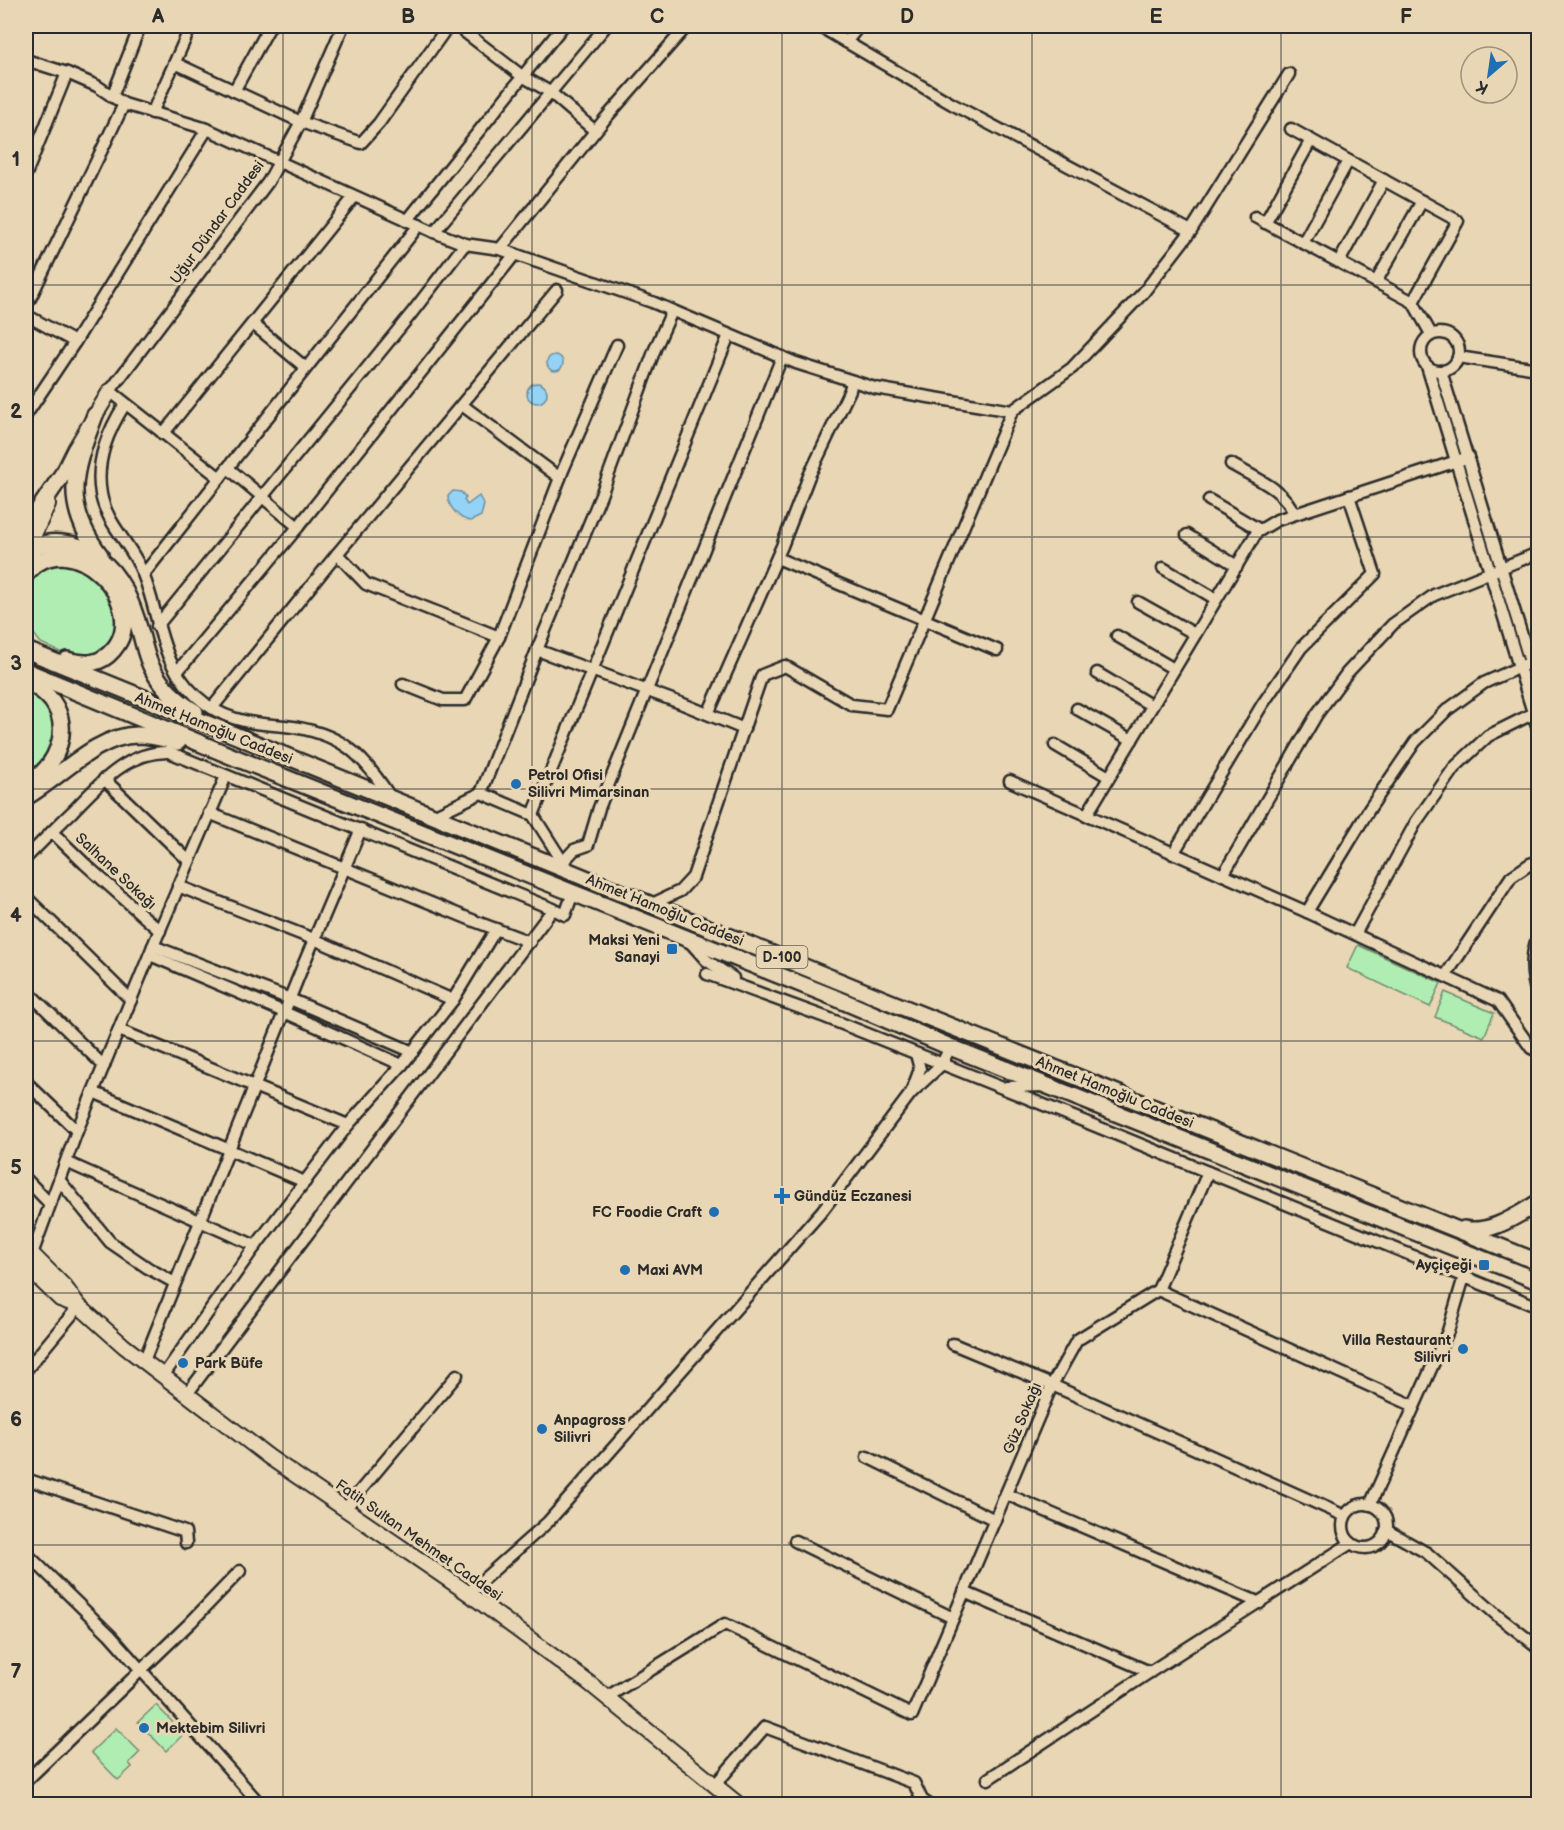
<svg xmlns="http://www.w3.org/2000/svg" width="1564" height="1830" font-family="'Balsamiq Sans',sans-serif">
<rect width="100%" height="100%" fill="#e9d6b4"/>
<filter id="ink" filterUnits="userSpaceOnUse"><feTurbulence type="fractalNoise" baseFrequency=".0167" numOctaves="2"/><feDisplacementMap in="SourceGraphic" scale="12" xChannelSelector="R" yChannelSelector="G"/><feConvolveMatrix kernelMatrix="1 2 1 2 8 2 1 2 1" color-interpolation-filters="sRGB"/></filter>
<g filter="url(#ink)">
<g fill="#b0edb3" stroke="#6e8c6f" stroke-width="1.5">
<path d="M61,563L73,564L100,578L118,608L113,648L81,662L41,643L26,624V584L33,575L47,566Z"/>
<path d="M26,691L45,703L58,724L55,752L26,781Z"/>
<path d="M1358,945L1441,983L1430,1007L1347,968Z"/>
<path d="M1445,992L1494,1013L1484,1037L1435,1017Z"/>
<path d="M156,1705L184,1734L166,1751L138,1722Z"/>
<path d="M116,1728L140,1752L129,1763L132,1767L118,1780L91,1752Z"/>
</g>
<g fill="#94d3f5" stroke="#6a90a4" stroke-width="1.5">
<circle cx="555" cy="363" r="8"/>
<circle cx="537" cy="393" r="10"/>
<path d="M453,491L461,492L466,498L464,500L467,505L479,496L484,505L481,516L471,521C460,520 448,507 448,496Z"/>
</g>
<g fill="none" stroke-linecap="round" stroke-linejoin="round">
<g stroke="#2b2b2b" stroke-width="15">
<g id="minor">
<path d="M457,26L522,76L550,92L595,131"/>
<path d="M819,26L952,104L1191,231"/>
<path d="M846,42L859,26"/>
<path d="M26,60L67,73L97,86L124,104L207,129L434,232L465,244L500,249L652,302L796,363L875,388L1012,411"/>
<path d="M175,63L301,122L361,143L379,123L448,26"/>
<path d="M234,91L270,26"/>
<path d="M112,97L140,26"/>
<path d="M152,113L191,26"/>
<path d="M1291,129L1458,221L1413,302"/>
<path d="M26,174L67,73"/>
<path d="M1255,217L1413,302L1431,334"/>
<path d="M407,221L563,26"/>
<path d="M1265,223L1311,140"/>
<path d="M434,232L606,26"/>
<path d="M1303,243L1348,161"/>
<path d="M500,249L605,119L687,26"/>
<path d="M1339,262L1384,180"/>
<path d="M1376,282L1422,201"/>
<path d="M26,307L124,104"/>
<path d="M26,315L75,342"/>
<path d="M253,324L306,368"/>
<circle cx="1440" cy="352" r="19"/>
<path d="M1458,357L1538,369"/>
<path d="M1427,366L1538,729"/>
<path d="M1441,371L1538,688"/>
<path d="M125,404C108,431 95,461 101,494C106,524 133,546 143,574C163,624 158,669 207,705C231,722 257,724 285,726C341,732 363,754 392,800"/>
<path d="M462,405L560,478"/>
<path d="M26,415L75,342L207,129"/>
<path d="M163,434L354,197"/>
<path d="M1231,464C1253,477 1285,489 1294,514"/>
<path d="M228,468L298,527"/>
<path d="M220,478L110,391L268,182L301,122L343,26"/>
<path d="M1209,500L1260,530"/>
<path d="M1187,535L1237,566"/>
<path d="M337,554L366,584L499,637"/>
<path d="M777,558L997,650"/>
<path d="M1163,568L1216,599"/>
<path d="M144,574L419,225"/>
<path d="M1138,602L1195,634"/>
<path d="M157,626L411,314L465,244"/>
<path d="M1117,636L1174,669"/>
<path d="M537,650L683,704L744,729"/>
<path d="M177,672L298,527L515,254"/>
<path d="M1097,673L1152,706"/>
<path d="M403,684L443,700H465L499,637L563,470L617,345"/>
<path d="M212,708L337,554L557,290"/>
<path d="M1077,709L1132,740"/>
<path d="M708,714L782,546L809,476L850,390L852,381"/>
<path d="M1055,745L1109,777"/>
<path d="M104,779L189,861"/>
<path d="M1010,781L1307,912L1498,1001L1531,1048L1538,1051"/>
<path d="M481,793L537,650L601,495L655,349L672,311"/>
<path d="M209,813L477,922L530,942"/>
<path d="M533,815L729,335"/>
<path d="M433,816L481,793L533,815L566,867"/>
<path d="M1086,816L1257,532L1277,520L1469,457"/>
<path d="M52,832L85,864L160,931"/>
<path d="M1173,854L1262,705L1301,648L1375,574L1349,496"/>
<path d="M26,858C41,843 56,827 72,812C99,784 127,751 169,752L553,909"/>
<path d="M563,862L574,850L588,845L599,808L782,357"/>
<path d="M1223,875L1317,714L1347,673L1393,624L1434,595L1538,553"/>
<path d="M178,886L316,940L453,1000"/>
<path d="M26,897L131,1000"/>
<path d="M652,904L680,891L693,877L762,675L785,666L852,705L887,709L1012,411L1072,368L1143,293L1191,231L1289,74"/>
<path d="M1307,912L1370,808L1415,742L1447,710L1484,683L1531,662"/>
<path d="M1355,934L1416,822L1454,768L1488,736L1538,711"/>
<path d="M1538,936C1530,956 1531,976 1538,997"/>
<path d="M690,942L706,960L733,978"/>
<path d="M153,946L290,999L413,1052"/>
<path d="M150,955L284,1012L402,1065"/>
<path d="M707,974L825,1017L1000,1087L1538,1307"/>
<path d="M1446,975L1511,877L1530,864L1538,861"/>
<path d="M26,990L104,1066"/>
<path d="M119,1030L348,1125"/>
<path d="M916,1054L920,1069L911,1093L942,1064L950,1047"/>
<path d="M26,1082L77,1131"/>
<path d="M1006,1087L1044,1086"/>
<path d="M93,1092L305,1182"/>
<path d="M66,1162L256,1246"/>
<path d="M26,1179L50,1204"/>
<path d="M60,1181L110,1242L148,1268L175,1283"/>
<path d="M32,1254L77,1131L153,946L226,776"/>
<path d="M1158,1290L1414,1406"/>
<path d="M953,1344L1052,1385L1345,1516"/>
<path d="M144,1361L302,968L361,829"/>
<path d="M26,1370L79,1306"/>
<path d="M163,1376L251,1252L348,1125L402,1065L453,1000L496,929"/>
<path d="M187,1394L553,909L565,915L573,893"/>
<path d="M867,1457L995,1520"/>
<path d="M26,1479L185,1532L186,1543"/>
<path d="M1006,1494L1260,1603"/>
<circle cx="1365" cy="1526" r="22"/>
<path d="M1370,1505L1448,1331L1471,1253"/>
<path d="M345,1509L457,1375"/>
<path d="M1386,1530L1427,1553L1499,1617L1538,1647"/>
<path d="M795,1541L953,1618"/>
<path d="M26,1553L110,1635L260,1804"/>
<path d="M964,1592L1150,1672"/>
<path d="M468,1593L548,1522L822,1211L911,1093"/>
<path d="M607,1697L725,1624L912,1715L1052,1385L1077,1340L1158,1290L1208,1172"/>
<path d="M988,1779L1150,1672L1351,1543"/>
<path d="M26,1781L191,1622L240,1571"/>
<path d="M715,1785L765,1727L914,1783L922,1800L928,1804"/>
</g>
</g>
<g stroke="#2b2b2b" stroke-width="18">
<g id="major">
<path d="M59,481L75,449L110,391"/>
<path d="M26,552L48,504"/>
<path d="M26,1248L64,1286L79,1306L124,1346L269,1457L468,1593L589,1683L738,1804"/>
<path d="M26,1266L60,1299L79,1306"/>
</g>
</g>
<g stroke="#2b2b2b" stroke-width="20">
<g id="highway">
<path d="M95,415C74,471 61,502 100,555"/>
<path d="M26,528L64,472"/>
<path d="M26,556C35,544 48,541 63,543C75,544 87,549 97,557C121,575 132,602 140,631C144,644 146,658 153,670C163,689 177,701 195,712"/>
<path d="M26,574C70,519 153,605 113,650C100,665 86,665 67,660"/>
<path d="M26,650L895,1004L1538,1262"/>
<path d="M26,671L231,756L838,999L950,1047L1538,1281"/>
<path d="M26,680C35,686 45,692 52,701C73,730 56,769 26,784"/>
<path d="M26,797C61,777 95,736 137,735C151,735 165,739 178,742"/>
<path d="M1464,1229C1490,1235 1517,1215 1538,1203"/>
</g>
</g>
<use href="#minor" stroke="#e9d6b4" stroke-width="10"/>
<use href="#major" stroke="#e9d6b4" stroke-width="14"/>
<use href="#highway" stroke="#e9d6b4" stroke-width="15"/>
</g>
</g>
<path fill="none" stroke="#2b2b2b" stroke-width="1.5" stroke-opacity="0.55" d="M283,26V1804M532,26V1804M782,26V1804M1032,26V1804M1281,26V1804M26,285H1538M26,537H1538M26,789H1538M26,1041H1538M26,1293H1538M26,1545H1538"/>
<g fill="#1f6fb2" stroke="#e9d6b4" stroke-width="2">
<circle cx="516" cy="784" r="6"/>
<rect x="666" y="943" width="12" height="12" rx="3"/>
<path d="M779 1187h6v6h6v6h-6v6h-6v-6h-6v-6h6z"/>
<circle cx="714" cy="1212" r="6"/>
<rect x="1478" y="1259" width="12" height="12" rx="3"/>
<circle cx="625" cy="1270" r="6"/>
<circle cx="1463" cy="1349" r="6"/>
<circle cx="183" cy="1363" r="6"/>
<circle cx="542" cy="1429" r="6"/>
<circle cx="144" cy="1728" r="6"/>
</g>
<g text-anchor="middle" stroke-width="6" stroke-linejoin="round" paint-order="stroke">
<rect fill="#e9d6b4" stroke="#645e54" stroke-width="1.5" x="756.5" y="946" width="51" height="22" rx="4.5"/>
<g font-size="14" font-weight="bold" fill="#2b2b2b">
<text x="782" y="962">D-100</text>
</g>
<g font-size="15" fill="#2b2b2b" stroke="#e9d6b4">
<text transform="translate(217 222) rotate(-54)" y="5">Uğur Dündar Caddesi</text>
<text transform="translate(214 728) rotate(22)" y="5">Ahmet Hamoğlu Caddesi</text>
<text transform="translate(116 871) rotate(43)" y="5">Salhane Sokağı</text>
<text transform="translate(665 910) rotate(22)" y="5">Ahmet Hamoğlu Caddesi</text>
<text transform="translate(1115 1092) rotate(22)" y="5">Ahmet Hamoğlu Caddesi</text>
<text transform="translate(1022 1418) rotate(-67)" y="5">Güz Sokağı</text>
<text transform="translate(419 1540) rotate(35)" y="5">Fatih Sultan Mehmet Caddesi</text>
</g>
<g font-size="15" font-weight="bold" fill="#2b2b2b" stroke="#e9d6b4" text-anchor="start">
<text x="528" y="780">Petrol Ofisi<tspan x="528" dy="17">Silivri Mimarsinan</tspan></text>
<text x="660" y="945" text-anchor="end">Maksi Yeni<tspan x="660" dy="17">Sanayi</tspan></text>
<text x="794" y="1201">Gündüz Eczanesi</text>
<text x="702" y="1217" text-anchor="end">FC Foodie Craft</text>
<text x="1472" y="1270" text-anchor="end">Ayçiçeği</text>
<text x="637" y="1275">Maxi AVM</text>
<text x="1451" y="1345" text-anchor="end">Villa Restaurant<tspan x="1451" dy="17">Silivri</tspan></text>
<text x="195" y="1368">Park Büfe</text>
<text x="554" y="1425">Anpagross<tspan x="554" dy="17">Silivri</tspan></text>
<text x="156" y="1733">Mektebim Silivri</text>
</g>
</g>
<rect width="1564" height="1830" fill="none" stroke="#e9d6b4" stroke-width="66"/>
<g transform="translate(1489 75) rotate(209)"><circle r="28" fill="#e9d6b4" stroke="#9d927d" stroke-width="1.5"/>
<path d="M0-4.5L10 22L0 15L-10 22Z" fill="#1f6fb2"/>
<text y="-9" font-size="16" font-weight="bold" text-anchor="middle" fill="#2b2b2b">K</text>
</g>
<rect x="33" y="33" width="1498" height="1764" fill="none" stroke="#2b2b2b" stroke-width="2"/>
<g font-size="20" text-anchor="middle" font-weight="bold" fill="#2b2b2b">
<text x="158" y="23">A</text>
<text x="408" y="23">B</text>
<text x="657" y="23">C</text>
<text x="907" y="23">D</text>
<text x="1156" y="23">E</text>
<text x="1406" y="23">F</text>
<text x="16" y="166">1</text>
<text x="16" y="418">2</text>
<text x="16" y="670">3</text>
<text x="16" y="922">4</text>
<text x="16" y="1174">5</text>
<text x="16" y="1426">6</text>
<text x="16" y="1678">7</text>
</g>
</svg>
